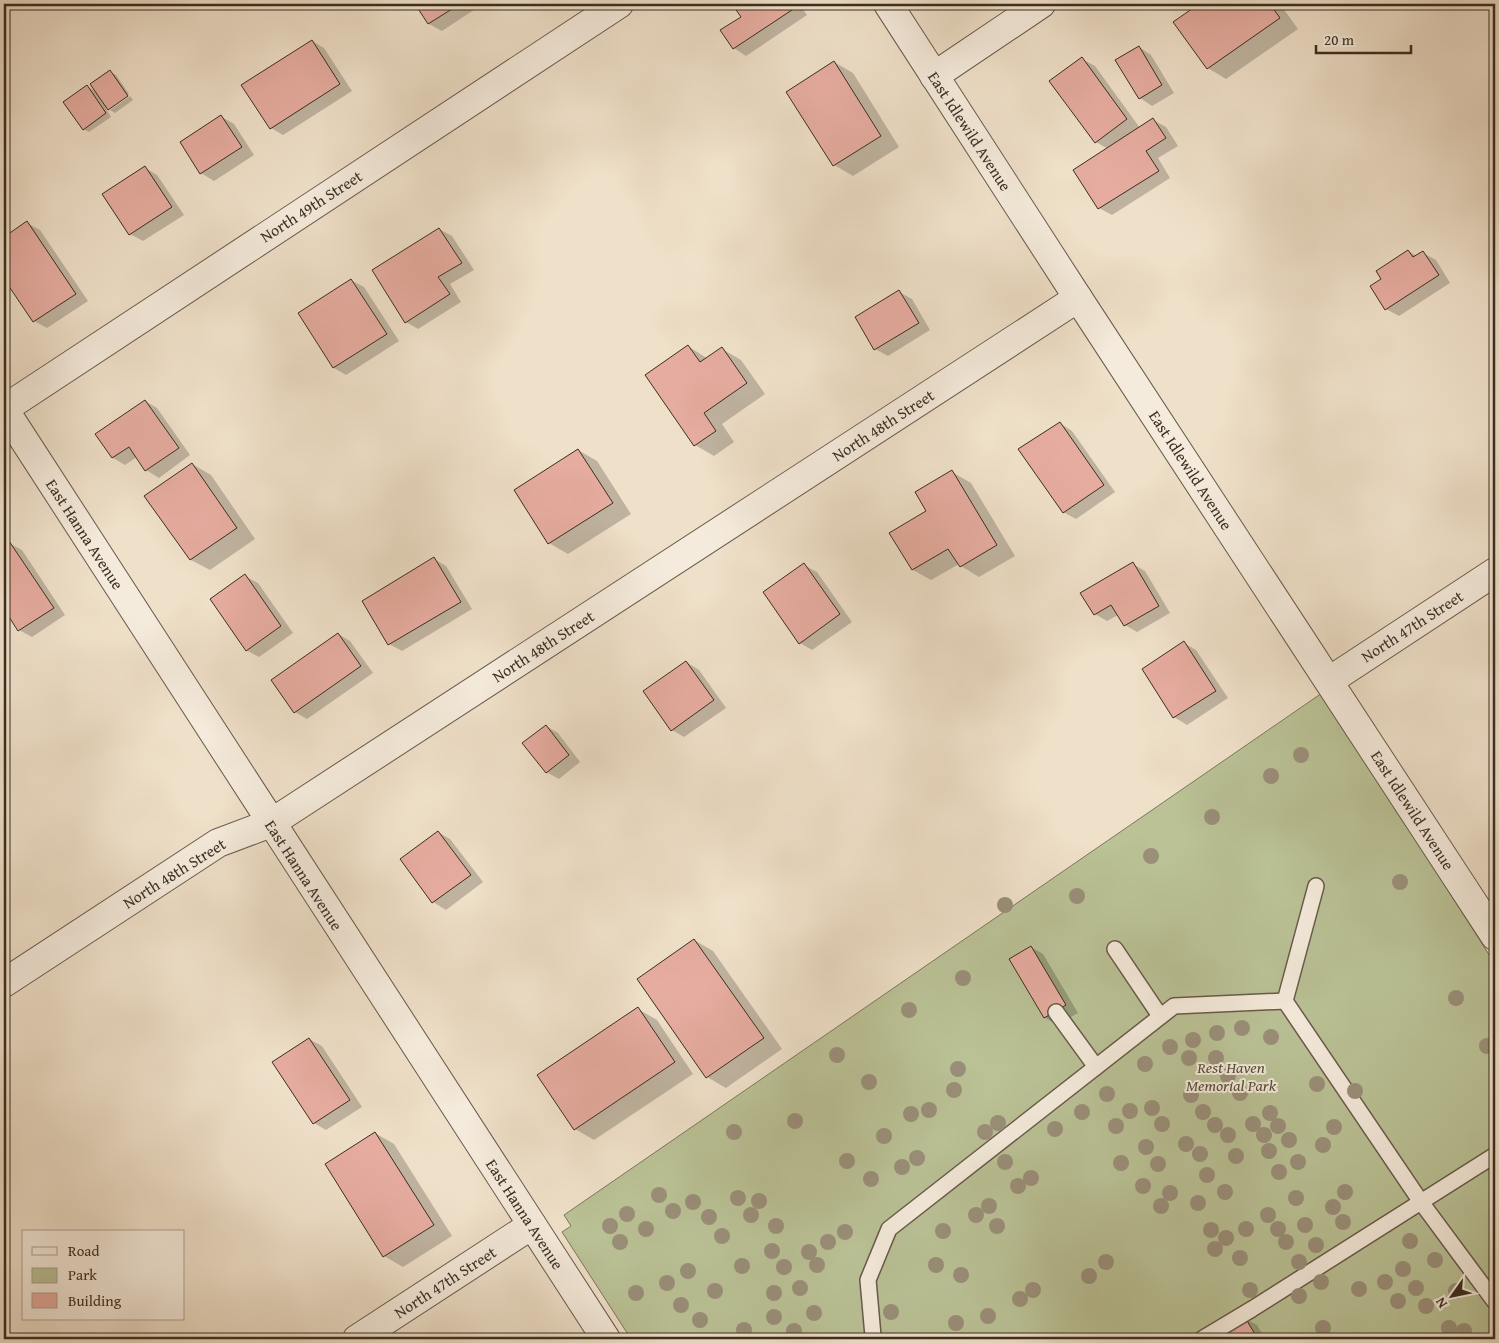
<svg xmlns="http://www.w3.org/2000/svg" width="1499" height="1343" font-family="'Gentium Book Plus',serif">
<rect width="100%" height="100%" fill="#efe0c9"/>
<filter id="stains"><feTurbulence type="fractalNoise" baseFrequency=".004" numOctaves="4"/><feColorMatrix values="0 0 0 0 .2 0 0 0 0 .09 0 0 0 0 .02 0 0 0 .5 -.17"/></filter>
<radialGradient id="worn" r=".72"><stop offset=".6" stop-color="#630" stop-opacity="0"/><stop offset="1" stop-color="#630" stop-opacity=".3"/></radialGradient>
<path fill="#bac296" stroke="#7a785c" d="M1322,693L1495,964V1339H631L562,1232L571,1226L564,1215Z"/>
<g fill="#0003">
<path d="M416,4H483L442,31L429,24Z"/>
<path d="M734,4H799L807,15L746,56L734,48L743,17Z"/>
<path d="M1201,4H1280L1298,29L1226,79L1208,68L1175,22Z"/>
<path d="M312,41L324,48L352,91L283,135L271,128Z"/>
<path d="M1139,47L1151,55L1174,93L1152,106L1140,98Z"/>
<path d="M1082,59L1095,66L1140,128L1153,120L1166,127L1178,146L1158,158L1170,178L1112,215L1099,208L1108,149L1096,142L1051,81Z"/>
<path d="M834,62L853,73L899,147L853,176L834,165Z"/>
<path d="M110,72L116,75L129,94L109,108V110L105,107L111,117L89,132L83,129L87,86L96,92Z"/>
<path d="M130,96L133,100L115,113L110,110Z"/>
<path d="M222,117L234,124L254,155L214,181L201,173L181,142Z"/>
<path d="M145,168L157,175L184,215L143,241L130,234Z"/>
<path d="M27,223L40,230L88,301L47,328L34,321L4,276V238Z"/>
<path d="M439,229L452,236L474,270L450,284L461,302L418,329L406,322Z"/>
<path d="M1408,251L1417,256L1423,253L1436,260L1450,283L1399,316L1386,309L1371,286L1382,279Z"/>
<path d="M351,280L364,287L399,341L346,375L334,368L300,314Z"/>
<path d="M899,292L912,299L930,330L888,356L875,349Z"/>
<path d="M688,346L708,359L722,349L741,360L765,394L722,424L734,442L714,456L695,445Z"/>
<path d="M145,401L157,408L190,455L159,478L146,470L137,457L125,465L113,458L97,435Z"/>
<path d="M1060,423L1072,431L1115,492L1076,519L1063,512Z"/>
<path d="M578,450L597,461L631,514L568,554L549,543Z"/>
<path d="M192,464L211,475L255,539L210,570L191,560L146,496Z"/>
<path d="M952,472L971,483L1015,556L979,577L961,566L959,564L931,580L913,570L928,512Z"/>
<path d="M9,543L22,550L65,615L32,637L19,630L4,607V547Z"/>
<path d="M434,559L446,566L472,609L402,651L389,644Z"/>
<path d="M1133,564L1145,571L1170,613L1137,632L1125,625L1118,615L1107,621L1095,614Z"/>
<path d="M804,565L817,572L852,622L812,650L800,643Z"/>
<path d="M245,576L258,583L293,633L259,657L246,650Z"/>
<path d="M338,634L350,641L373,673L307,719L295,712Z"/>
<path d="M1184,643L1196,650L1228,698L1187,725L1174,717L1144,669Z"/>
<path d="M686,662L699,670L726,708L684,737L672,730Z"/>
<path d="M546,726L558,733L580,762L559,779L546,772Z"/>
<path d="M438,832L450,839L483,882L446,910L433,902L401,859Z"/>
<path d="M694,940L713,951L782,1049L726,1088L707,1077Z"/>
<path d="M1031,947L1043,954L1078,1013L1057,1025L1044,1017Z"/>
<path d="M638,1009L657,1020L693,1074L594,1140L575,1129Z"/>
<path d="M309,1039L322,1046L362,1107L326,1130L314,1123Z"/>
<path d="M375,1133L394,1144L452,1236L403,1267L384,1256Z"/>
<path d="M1244,1318L1257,1325L1265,1339H1209Z"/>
</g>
<g fill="#e6aca0" stroke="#3b2e21">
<path d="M415,4H460L428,24Z"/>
<path d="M732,4H792L795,8L733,49L720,30L741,17Z"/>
<path d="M1199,4H1270L1280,18L1207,69L1173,22Z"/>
<path d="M312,40L340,84L270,129L241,85Z"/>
<path d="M1139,46L1162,85L1139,99L1115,60Z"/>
<path d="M1082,57L1127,119L1095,143L1049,81Z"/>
<path d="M834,61L881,136L833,166L786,92Z"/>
<path d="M110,70L128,96L108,110L90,84Z"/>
<path d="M87,85L106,113L83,130L63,102Z"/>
<path d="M221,115L242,147L200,174L180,142Z"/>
<path d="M1153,118L1166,138L1146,151L1159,171L1098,209L1073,170Z"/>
<path d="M145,166L172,207L129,235L102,194Z"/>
<path d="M27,221L76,294L33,322L4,279V237Z"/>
<path d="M439,228L462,263L438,277L450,294L405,323L372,270Z"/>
<path d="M1408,250L1413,257L1423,251L1439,275L1385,310L1370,286L1381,279L1376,271Z"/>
<path d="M351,279L387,334L333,368L298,313Z"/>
<path d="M899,290L919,323L874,350L855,317Z"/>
<path d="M688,345L700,362L722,347L747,383L704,413L716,431L694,446L645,375Z"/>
<path d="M145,400L179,448L145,471L129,447L112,458L95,434Z"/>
<path d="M1060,422L1104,485L1063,513L1018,449Z"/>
<path d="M578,449L613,503L548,544L514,490Z"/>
<path d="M192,463L237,528L190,560L144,496Z"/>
<path d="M952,470L997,545L960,567L948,549L912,570L889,533L926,511L915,492Z"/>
<path d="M9,541L54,608L18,631L4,609V545Z"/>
<path d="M434,557L461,602L388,645L362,601Z"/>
<path d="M1133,562L1159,606L1124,626L1111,605L1094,615L1080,593Z"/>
<path d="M804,563L840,614L799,644L763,592Z"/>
<path d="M245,574L281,626L246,651L210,599Z"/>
<path d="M338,633L361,666L294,713L271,680Z"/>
<path d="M1184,641L1216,691L1173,718L1142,669Z"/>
<path d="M686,661L714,700L671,731L643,691Z"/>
<path d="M546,725L569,755L546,773L522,743Z"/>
<path d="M438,831L471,875L432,903L400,859Z"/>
<path d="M694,939L764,1038L706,1078L637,979Z"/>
<path d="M1031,946L1066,1005L1044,1018L1009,959Z"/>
<path d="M638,1007L675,1062L574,1130L537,1075Z"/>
<path d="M309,1038L350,1100L313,1124L272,1062Z"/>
<path d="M375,1132L434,1225L383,1257L325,1164Z"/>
<path d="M1244,1316L1258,1339H1206Z"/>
</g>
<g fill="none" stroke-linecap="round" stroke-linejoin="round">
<g stroke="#685a4b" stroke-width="18">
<g id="service">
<path d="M1115,949L1160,1016"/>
<path d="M1285,1001L1316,886"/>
<path d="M1056,1012L1096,1067"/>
<path d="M875,1339L873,1336L868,1280L889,1229L1174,1006L1285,1001L1421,1202L1495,1302"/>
<path d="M1202,1339L1252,1309L1495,1155"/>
</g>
</g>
<g stroke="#685a4b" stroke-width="30">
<g id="minor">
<path d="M888,4L1078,298L1495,936"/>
<path d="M934,76L1041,4"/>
<path d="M4,409L619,4"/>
<path d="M1329,681L1495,572"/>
<path d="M4,983L218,843L271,823L1078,298"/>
<path d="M357,1339L532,1225"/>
</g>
</g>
<g stroke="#685a4b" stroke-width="30">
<path id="tertiary" d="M4,409L606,1339"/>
</g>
<use href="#service" stroke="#f5ebdc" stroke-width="15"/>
<use href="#minor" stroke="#f5ebdc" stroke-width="28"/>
<use href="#tertiary" stroke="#f5ebdc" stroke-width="28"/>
</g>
<g fill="#9a8f79">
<circle cx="1301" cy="755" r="8"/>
<circle cx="1271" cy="776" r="8"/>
<circle cx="1212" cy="817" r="8"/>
<circle cx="1151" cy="856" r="8"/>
<circle cx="1400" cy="882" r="8"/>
<circle cx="1077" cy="896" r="8"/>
<circle cx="1005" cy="905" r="8"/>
<circle cx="963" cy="978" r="8"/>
<circle cx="1456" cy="998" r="8"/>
<circle cx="909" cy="1010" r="8"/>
<circle cx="1242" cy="1028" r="8"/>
<circle cx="1217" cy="1033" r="8"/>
<circle cx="1271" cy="1037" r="8"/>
<circle cx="1193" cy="1040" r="8"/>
<circle cx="1487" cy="1046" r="8"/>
<circle cx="1170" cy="1047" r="8"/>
<circle cx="837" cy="1055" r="8"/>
<circle cx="1189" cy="1058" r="8"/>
<circle cx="1216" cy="1058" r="8"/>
<circle cx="1145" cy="1064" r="8"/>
<circle cx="958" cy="1069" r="8"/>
<circle cx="1228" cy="1076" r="8"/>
<circle cx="869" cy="1082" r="8"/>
<circle cx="1317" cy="1084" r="8"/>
<circle cx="954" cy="1090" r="8"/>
<circle cx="1355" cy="1091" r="8"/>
<circle cx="1240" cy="1093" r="8"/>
<circle cx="1107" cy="1094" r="8"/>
<circle cx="1191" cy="1095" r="8"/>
<circle cx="1152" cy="1108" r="8"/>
<circle cx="929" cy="1110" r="8"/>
<circle cx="1130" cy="1111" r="8"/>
<circle cx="1082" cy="1112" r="8"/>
<circle cx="1203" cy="1112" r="8"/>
<circle cx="1270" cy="1113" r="8"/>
<circle cx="911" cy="1114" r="8"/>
<circle cx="795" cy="1121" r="8"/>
<circle cx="998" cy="1123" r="8"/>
<circle cx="1162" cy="1124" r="8"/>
<circle cx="1253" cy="1124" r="8"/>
<circle cx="1215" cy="1125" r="8"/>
<circle cx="1116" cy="1126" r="8"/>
<circle cx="1278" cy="1126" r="8"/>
<circle cx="1334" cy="1127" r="8"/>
<circle cx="1055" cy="1129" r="8"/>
<circle cx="734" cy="1132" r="8"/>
<circle cx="985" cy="1132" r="8"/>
<circle cx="1228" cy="1135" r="8"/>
<circle cx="1264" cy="1135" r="8"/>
<circle cx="884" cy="1136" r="8"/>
<circle cx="1289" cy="1140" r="8"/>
<circle cx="1186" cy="1144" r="8"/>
<circle cx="1323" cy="1145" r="8"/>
<circle cx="1146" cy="1147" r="8"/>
<circle cx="1269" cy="1151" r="8"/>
<circle cx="1200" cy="1154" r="8"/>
<circle cx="1236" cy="1156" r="8"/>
<circle cx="917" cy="1158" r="8"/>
<circle cx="847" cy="1161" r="8"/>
<circle cx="1005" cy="1162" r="8"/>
<circle cx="1298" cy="1162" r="8"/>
<circle cx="1121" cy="1163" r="8"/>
<circle cx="1158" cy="1164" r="8"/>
<circle cx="902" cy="1167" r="8"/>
<circle cx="1279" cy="1172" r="8"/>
<circle cx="1207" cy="1175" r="8"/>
<circle cx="1031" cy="1178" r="8"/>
<circle cx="871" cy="1179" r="8"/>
<circle cx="1018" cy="1186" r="8"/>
<circle cx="1143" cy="1186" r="8"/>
<circle cx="1225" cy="1192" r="8"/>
<circle cx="1345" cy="1192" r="8"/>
<circle cx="1170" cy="1193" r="8"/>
<circle cx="659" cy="1195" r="8"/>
<circle cx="738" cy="1198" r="8"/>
<circle cx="1296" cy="1198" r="8"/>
<circle cx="759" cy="1201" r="8"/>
<circle cx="693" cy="1202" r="8"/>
<circle cx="1198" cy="1203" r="8"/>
<circle cx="989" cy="1206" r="8"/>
<circle cx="1161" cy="1206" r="8"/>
<circle cx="1333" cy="1207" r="8"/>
<circle cx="673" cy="1211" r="8"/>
<circle cx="627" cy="1214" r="8"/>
<circle cx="751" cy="1215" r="8"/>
<circle cx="976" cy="1215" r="8"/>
<circle cx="1268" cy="1215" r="8"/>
<circle cx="709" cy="1217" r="8"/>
<circle cx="1343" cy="1222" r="8"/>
<circle cx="1305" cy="1225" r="8"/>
<circle cx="610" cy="1226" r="8"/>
<circle cx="776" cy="1226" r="8"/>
<circle cx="997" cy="1226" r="8"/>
<circle cx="646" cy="1229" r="8"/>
<circle cx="1246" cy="1229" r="8"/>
<circle cx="1278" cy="1229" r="8"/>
<circle cx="1211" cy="1230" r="8"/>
<circle cx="943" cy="1231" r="8"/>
<circle cx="845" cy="1232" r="8"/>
<circle cx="722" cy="1236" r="8"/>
<circle cx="1226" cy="1238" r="8"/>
<circle cx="1410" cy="1241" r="8"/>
<circle cx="620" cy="1242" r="8"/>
<circle cx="828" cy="1242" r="8"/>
<circle cx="1286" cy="1242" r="8"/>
<circle cx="1316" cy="1245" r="8"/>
<circle cx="1215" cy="1249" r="8"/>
<circle cx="772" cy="1251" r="8"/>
<circle cx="809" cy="1252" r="8"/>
<circle cx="1240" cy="1258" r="8"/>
<circle cx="1435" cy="1260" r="8"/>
<circle cx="1106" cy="1262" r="8"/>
<circle cx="1299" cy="1262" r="8"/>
<circle cx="817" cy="1265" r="8"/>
<circle cx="936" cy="1265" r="8"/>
<circle cx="742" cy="1266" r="8"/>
<circle cx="784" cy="1267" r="8"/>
<circle cx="1403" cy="1269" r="8"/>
<circle cx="688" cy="1271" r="8"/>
<circle cx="961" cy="1275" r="8"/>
<circle cx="1089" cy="1276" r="8"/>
<circle cx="1321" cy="1282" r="8"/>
<circle cx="1385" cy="1282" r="8"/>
<circle cx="667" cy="1283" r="8"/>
<circle cx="800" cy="1288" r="8"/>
<circle cx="1416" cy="1288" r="8"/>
<circle cx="1359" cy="1289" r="8"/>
<circle cx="1033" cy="1290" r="8"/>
<circle cx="1250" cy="1290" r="8"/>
<circle cx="715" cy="1291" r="8"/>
<circle cx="1456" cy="1291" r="8"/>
<circle cx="636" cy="1293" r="8"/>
<circle cx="774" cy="1293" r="8"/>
<circle cx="1299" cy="1296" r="8"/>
<circle cx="1020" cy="1299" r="8"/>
<circle cx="1398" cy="1301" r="8"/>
<circle cx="681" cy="1305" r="8"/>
<circle cx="1426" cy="1306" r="8"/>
<circle cx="891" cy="1312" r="8"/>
<circle cx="814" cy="1313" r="8"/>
<circle cx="988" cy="1316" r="8"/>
<circle cx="774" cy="1317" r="8"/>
<circle cx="700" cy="1320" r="8"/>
<circle cx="956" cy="1323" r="8"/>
<circle cx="1323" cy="1328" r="8"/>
<circle cx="1449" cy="1328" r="8"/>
<circle cx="744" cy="1330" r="8"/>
<circle cx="794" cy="1331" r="8"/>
<circle cx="1464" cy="1331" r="8"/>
</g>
<g text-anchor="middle" stroke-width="4" stroke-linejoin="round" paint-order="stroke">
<g font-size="16" fill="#3b2e21" stroke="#f5ebdc">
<text transform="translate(970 131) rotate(57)" y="6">East Idlewild Avenue</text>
<text transform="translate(311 206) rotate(-33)" y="6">North 49th Street</text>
<text transform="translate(883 425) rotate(-33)" y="6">North 48th Street</text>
<text transform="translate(1191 470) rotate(57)" y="6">East Idlewild Avenue</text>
<text transform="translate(85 534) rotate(57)" y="6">East Hanna Avenue</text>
<text transform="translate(1412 626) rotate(-33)" y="6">North 47th Street</text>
<text transform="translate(543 646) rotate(-33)" y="6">North 48th Street</text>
<text transform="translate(1413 810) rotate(57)" y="6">East Idlewild Avenue</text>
<text transform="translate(174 873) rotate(-32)" y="6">North 48th Street</text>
<text transform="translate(304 875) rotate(57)" y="6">East Hanna Avenue</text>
<text transform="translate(525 1214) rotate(57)" y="6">East Hanna Avenue</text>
<text transform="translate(445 1282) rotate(-33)" y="6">North 47th Street</text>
</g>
<g font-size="16" font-style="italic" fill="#544c38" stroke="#f5ebdc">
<text x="1231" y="1073">Rest Haven<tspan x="1231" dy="18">Memorial Park</tspan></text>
</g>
</g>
<rect width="1499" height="1343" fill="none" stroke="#efe0c9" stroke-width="20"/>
<rect x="5" y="5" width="1489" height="1333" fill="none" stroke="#3b2e21" stroke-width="2.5"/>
<rect x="10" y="10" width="1479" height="1323" fill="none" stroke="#3b2e21"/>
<rect x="22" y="1230" width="162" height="90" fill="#f5ebdc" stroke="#ab9f91"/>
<rect x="32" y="1247" width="25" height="8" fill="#f5ebdc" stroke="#ab9f91"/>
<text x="68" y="1256" font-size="15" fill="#3b2e21">Road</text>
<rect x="32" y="1268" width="25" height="15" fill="#bac296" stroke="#ab9f91"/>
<text x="68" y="1280" font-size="15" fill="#3b2e21">Park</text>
<rect x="32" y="1293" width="25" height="15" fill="#e6aca0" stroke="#ab9f91"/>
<text x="68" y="1306" font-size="15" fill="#3b2e21">Building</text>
<g transform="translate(1452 1296) rotate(237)" stroke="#f5ebdc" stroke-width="4" paint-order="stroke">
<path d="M0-4L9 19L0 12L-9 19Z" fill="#3b2e21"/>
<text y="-8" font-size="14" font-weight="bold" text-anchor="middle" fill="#3b2e21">N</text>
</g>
<path d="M1316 45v8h95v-8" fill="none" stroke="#3b2e21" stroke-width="2.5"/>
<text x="1324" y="45" font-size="15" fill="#3b2e21" stroke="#f5ebdc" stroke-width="4" paint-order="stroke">20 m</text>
<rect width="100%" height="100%" filter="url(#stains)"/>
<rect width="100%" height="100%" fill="url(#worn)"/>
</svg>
